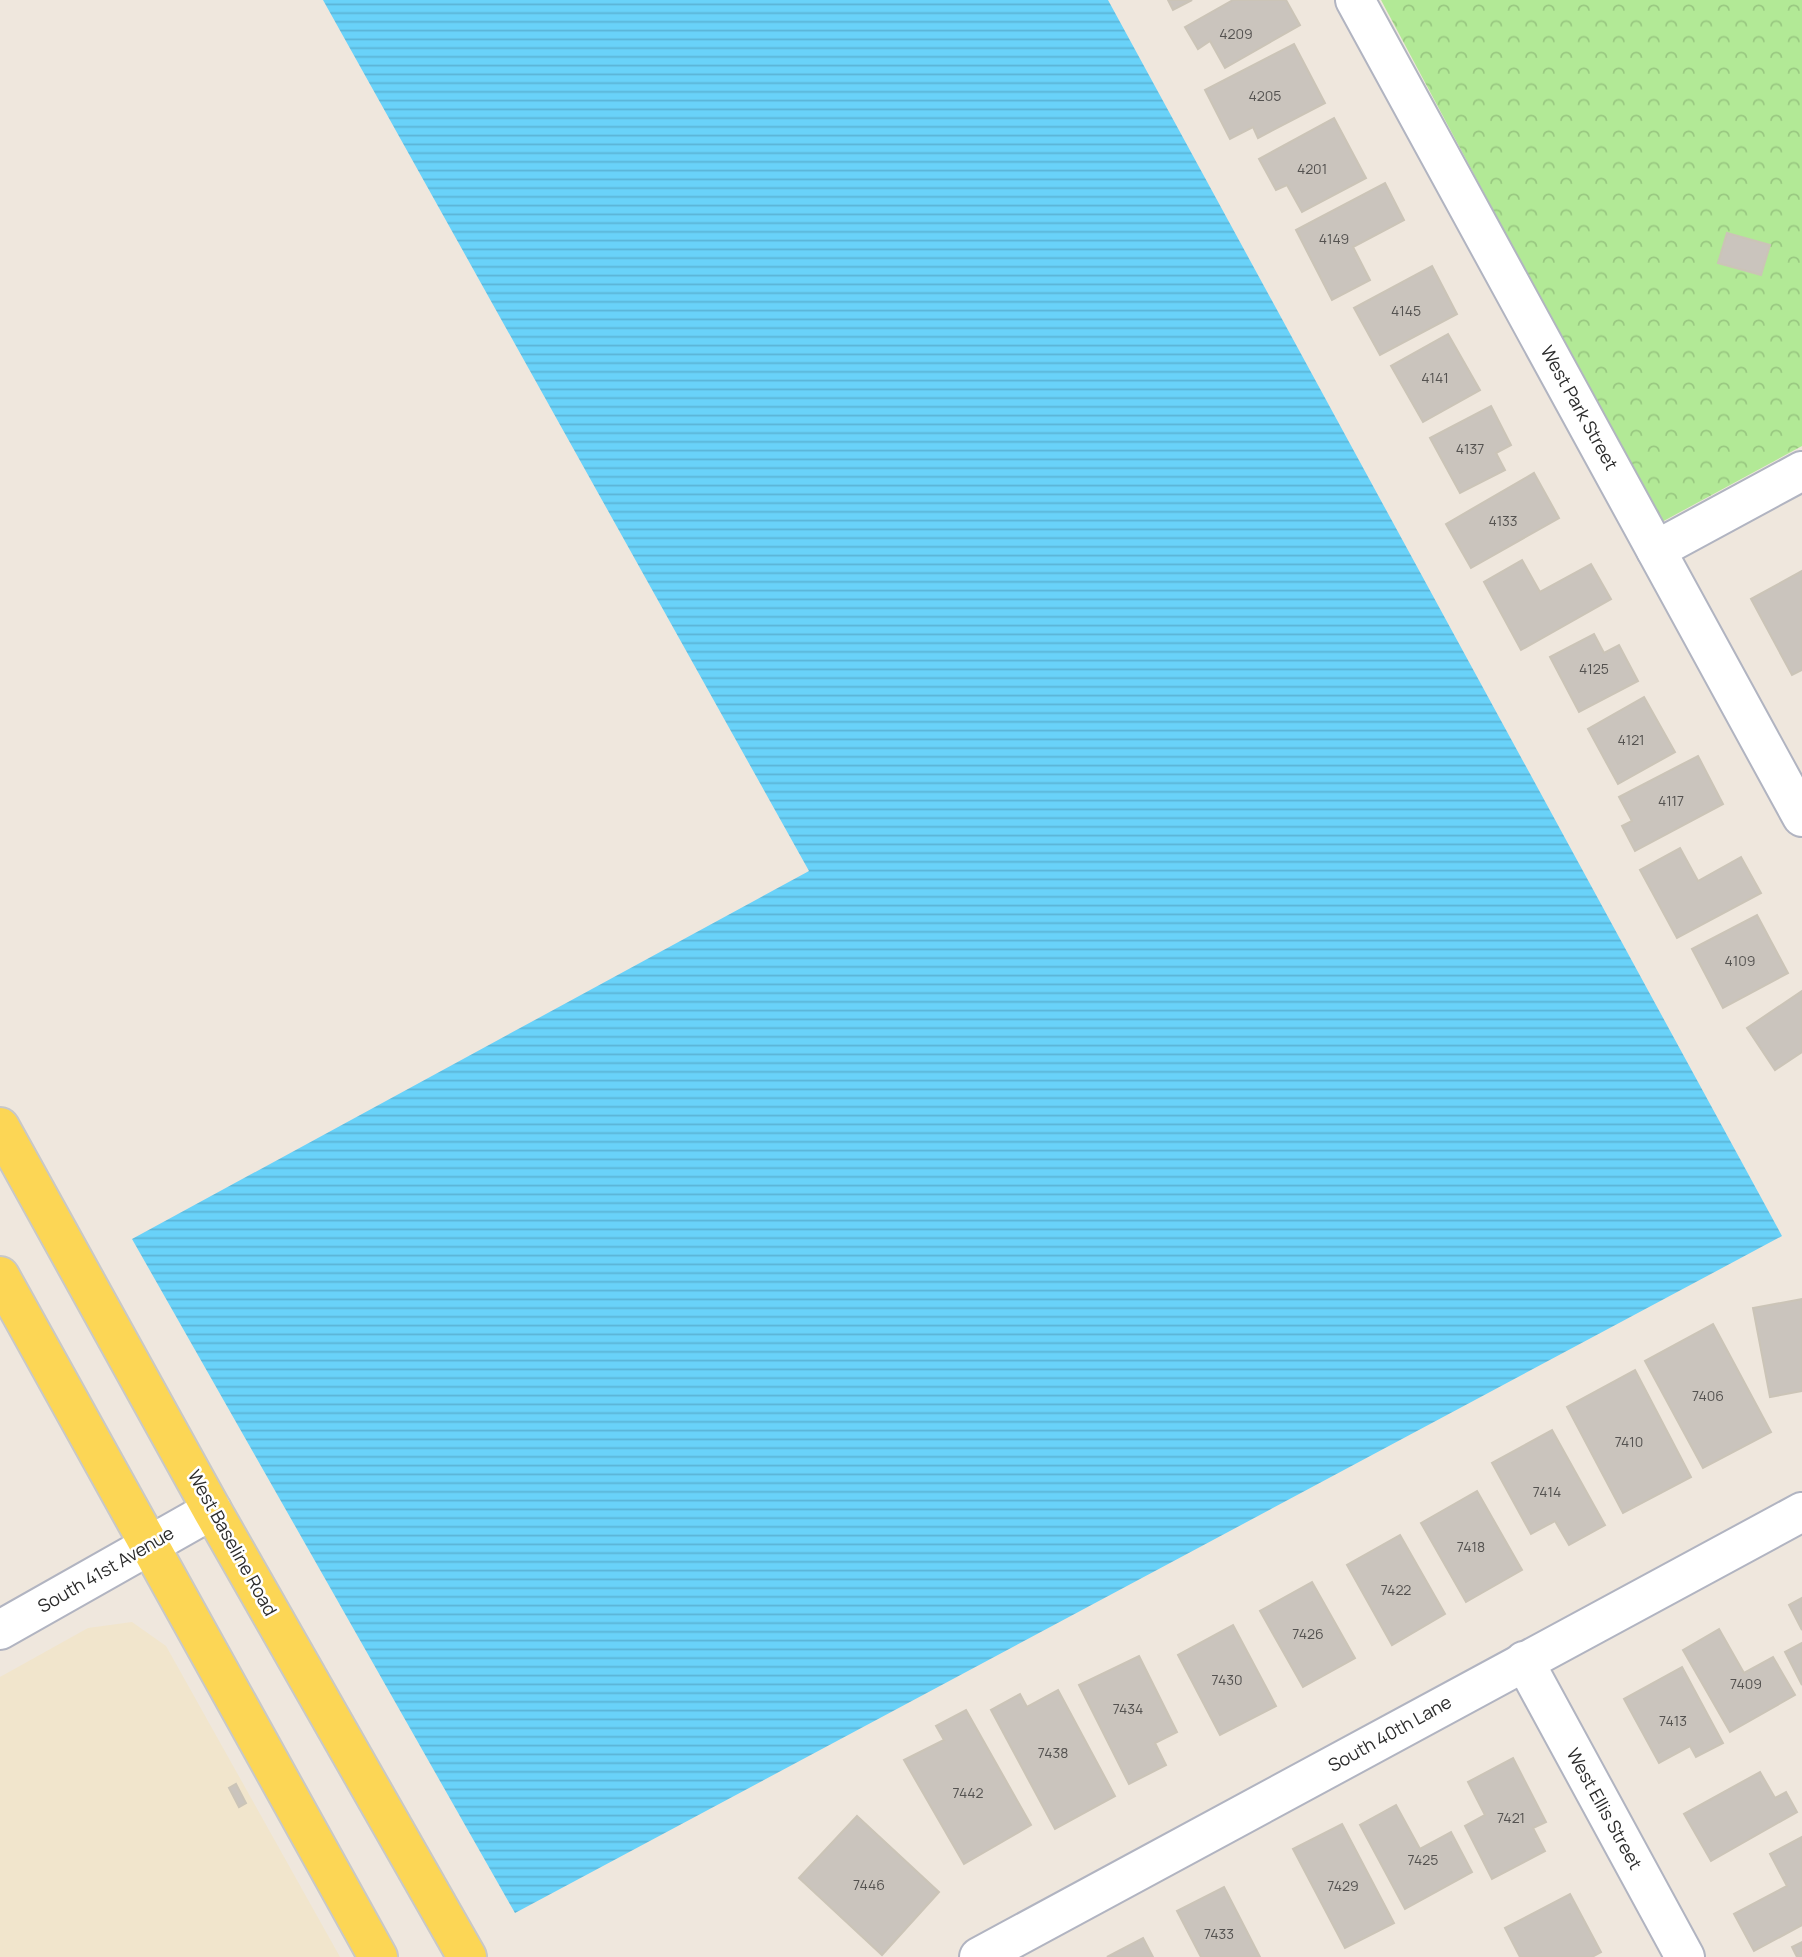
<svg xmlns="http://www.w3.org/2000/svg" width="1802" height="1957" font-family="Manrope,sans-serif">
<defs>
<pattern id="park-crowns" width="20" height="18" patternUnits="userSpaceOnUse" patternTransform="scale(1.75)"><rect width="20" height="18" fill="#b2e996"/><path d="M2 6a3 3 0 1 1 6 0M12 15a3 3 0 1 1 6 0" fill="none" stroke="#99c881"/></pattern>
<pattern id="water-rules" width="6" height="5" patternUnits="userSpaceOnUse" patternTransform="scale(1.75)"><rect width="6" height="5" fill="#69d2f9"/><path d="M0 2.5h6" fill="none" stroke="#5bb4d6"/></pattern>
</defs>
<rect width="100%" height="100%" fill="#efe7dd"/>
<path fill="#f1e5cc" d="M132,1622L166,1646L340,1957H0V1677L88,1628Z"/>
<path fill="url(#park-crowns)" d="M1381,0H1802V446L1660,523Z"/>
<path fill="url(#water-rules)" d="M323,0H1108L1782,1236L515,1913L132,1239L809,871Z"/>
<g fill="#cac4bd" stroke="#cbc4b7" stroke-width="2">
<path d="M1168,0H1192L1173,10Z"/>
<path d="M1233,0H1286L1300,25L1225,68L1210,41L1198,49L1185,27Z"/>
<path d="M1294,44L1325,103L1258,138L1253,127L1230,139L1205,90Z"/>
<path d="M1334,118L1366,178L1302,212L1287,185L1276,190L1259,159Z"/>
<path d="M1385,183L1404,220L1353,247L1370,280L1332,300L1296,230Z"/>
<path d="M1727,233L1770,245L1761,275L1718,263Z"/>
<path d="M1432,266L1457,314L1380,355L1354,308Z"/>
<path d="M1448,334L1480,390L1423,422L1391,366Z"/>
<path d="M1491,406L1511,445L1496,453L1505,470L1460,493L1430,438Z"/>
<path d="M1534,473L1559,518L1471,568L1446,524Z"/>
<path d="M1522,560L1540,592L1591,564L1611,599L1521,650L1484,582Z"/>
<path d="M1802,571V670L1792,675L1751,599Z"/>
<path d="M1594,634L1604,653L1619,645L1638,681L1579,712L1550,657Z"/>
<path d="M1644,697L1675,752L1618,784L1588,729Z"/>
<path d="M1698,756L1723,804L1635,851L1622,826L1632,821L1619,797Z"/>
<path d="M1680,848L1698,881L1741,857L1761,893L1677,938L1640,870Z"/>
<path d="M1757,915L1788,973L1723,1008L1692,949Z"/>
<path d="M1802,991V1052L1775,1070L1747,1028Z"/>
<path d="M1802,1299V1391L1770,1397L1753,1308Z"/>
<path d="M1713,1324L1771,1432L1703,1468L1645,1361Z"/>
<path d="M1635,1370L1691,1477L1623,1513L1567,1407Z"/>
<path d="M1552,1430L1605,1525L1569,1545L1555,1521L1531,1534L1492,1463Z"/>
<path d="M1477,1491L1522,1570L1466,1602L1421,1523Z"/>
<path d="M1400,1535L1445,1614L1392,1645L1347,1565Z"/>
<path d="M1312,1582L1355,1658L1303,1687L1260,1611Z"/>
<path d="M1802,1598V1630L1789,1605Z"/>
<path d="M1233,1625L1276,1706L1220,1735L1178,1655Z"/>
<path d="M1719,1629L1744,1673L1773,1657L1795,1695L1730,1732L1683,1650Z"/>
<path d="M1802,1643V1685L1785,1652Z"/>
<path d="M1139,1656L1177,1732L1155,1743L1166,1765L1129,1784L1079,1685Z"/>
<path d="M1682,1667L1723,1743L1696,1757L1690,1746L1659,1763L1624,1699Z"/>
<path d="M1058,1690L1115,1796L1055,1829L991,1710L1020,1694L1027,1707Z"/>
<path d="M966,1710L1031,1825L964,1864L904,1760L944,1740L936,1726Z"/>
<path d="M1513,1758L1546,1822L1533,1828L1545,1851L1492,1879L1465,1826L1485,1815L1468,1782Z"/>
<path d="M1760,1772L1775,1798L1786,1792L1797,1812L1711,1861L1684,1814Z"/>
<path d="M236,1784L246,1803L239,1807L229,1788Z"/>
<path d="M1396,1805L1420,1849L1451,1832L1472,1872L1405,1909L1360,1825Z"/>
<path d="M857,1816L939,1892L882,1955L799,1878Z"/>
<path d="M1342,1824L1394,1923L1345,1948L1293,1849Z"/>
<path d="M1802,1837V1925L1754,1951L1734,1914L1787,1886L1770,1854Z"/>
<path d="M1224,1887L1260,1957H1201L1177,1911Z"/>
<path d="M1570,1894L1601,1952L1592,1957H1520L1505,1928Z"/>
<path d="M1143,1938L1153,1957H1107Z"/>
<path d="M1802,1942V1957H1797L1792,1947Z"/>
</g>
<g fill="none" stroke-linecap="round" stroke-linejoin="round">
<g stroke="#b1b4c1" stroke-width="42">
<g id="minor">
<path d="M1355,0L1802,817"/>
<path d="M1656,550L1802,471"/>
<path d="M0,1630L212,1510"/>
<path d="M1524,1661L1685,1957"/>
<path d="M979,1957L1802,1512"/>
</g>
</g>
<g stroke="#c8c8c8" stroke-width="42">
<g id="major">
<path d="M0,1127L212,1510L467,1957"/>
<path d="M0,1276L378,1957"/>
</g>
</g>
<use href="#minor" stroke="#fff" stroke-width="38"/>
<use href="#major" stroke="#fcd655" stroke-width="38"/>
</g>
<g text-anchor="middle" stroke-width="5" stroke-linejoin="round" paint-order="stroke">
<g font-size="14" fill="#545250">
<text x="1236" y="39">4209</text>
<text x="1265" y="101">4205</text>
<text x="1312" y="174">4201</text>
<text x="1334" y="244">4149</text>
<text x="1406" y="316">4145</text>
<text x="1435" y="383">4141</text>
<text x="1470" y="454">4137</text>
<text x="1503" y="526">4133</text>
<text x="1594" y="674">4125</text>
<text x="1631" y="745">4121</text>
<text x="1671" y="806">4117</text>
<text x="1740" y="966">4109</text>
<text x="1708" y="1401">7406</text>
<text x="1629" y="1447">7410</text>
<text x="1547" y="1497">7414</text>
<text x="1471" y="1552">7418</text>
<text x="1396" y="1595">7422</text>
<text x="1308" y="1639">7426</text>
<text x="1227" y="1685">7430</text>
<text x="1746" y="1689">7409</text>
<text x="1128" y="1714">7434</text>
<text x="1673" y="1726">7413</text>
<text x="1053" y="1758">7438</text>
<text x="968" y="1798">7442</text>
<text x="1511" y="1823">7421</text>
<text x="1423" y="1865">7425</text>
<text x="869" y="1890">7446</text>
<text x="1343" y="1891">7429</text>
<text x="1219" y="1939">7433</text>
</g>
<g font-size="18" fill="#2c2c2c" stroke="#fff">
<text transform="translate(1579 408) rotate(61)" y="6">West Park Street</text>
<text transform="translate(232 1543) rotate(61)" y="6">West Baseline Road</text>
<text transform="translate(106 1570) rotate(-30)" y="6">South 41st Avenue</text>
<text transform="translate(1390 1734) rotate(-29)" y="6">South 40th Lane</text>
<text transform="translate(1604 1809) rotate(61)" y="6">West Ellis Street</text>
</g>
</g>
</svg>
